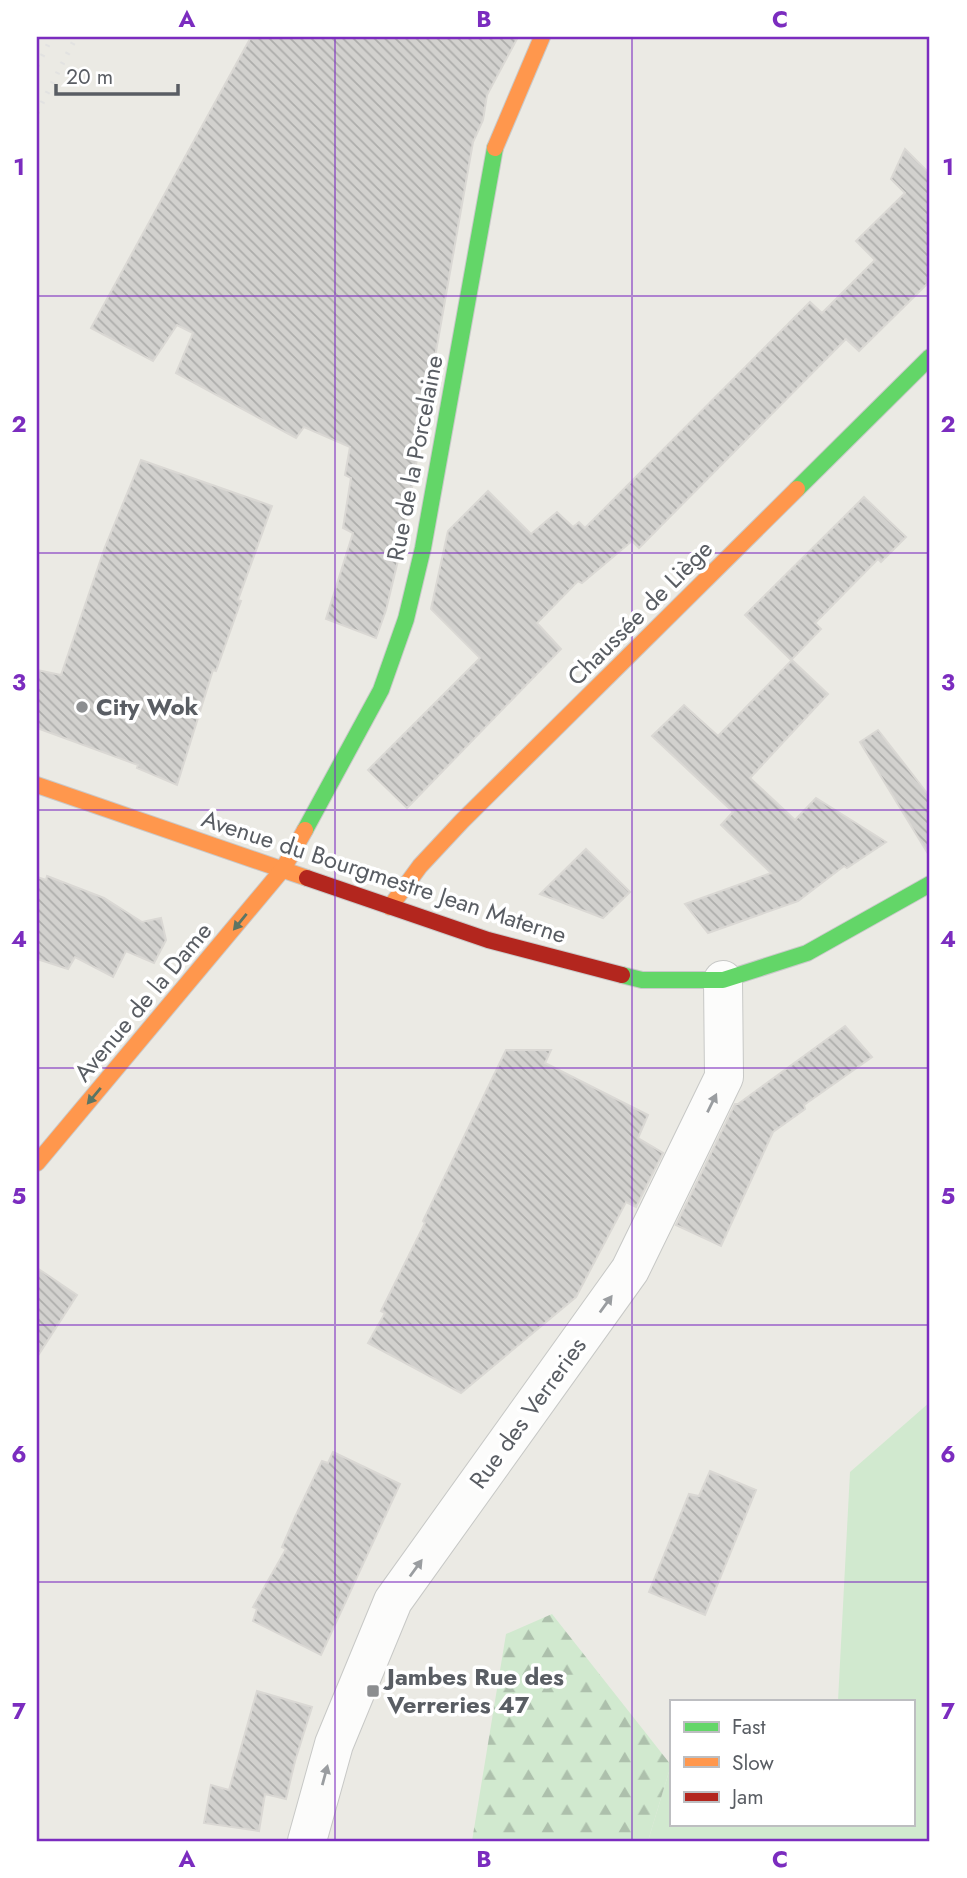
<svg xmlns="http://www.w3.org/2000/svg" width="967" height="1878" font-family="Jost,sans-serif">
<defs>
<pattern id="forest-firs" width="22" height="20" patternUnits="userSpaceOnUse" patternTransform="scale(1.75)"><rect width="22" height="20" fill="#d1e9cf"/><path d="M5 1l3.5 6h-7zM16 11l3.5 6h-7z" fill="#adc0ac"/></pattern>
<pattern id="building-back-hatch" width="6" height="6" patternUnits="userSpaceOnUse" patternTransform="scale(1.75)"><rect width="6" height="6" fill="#d2d1ce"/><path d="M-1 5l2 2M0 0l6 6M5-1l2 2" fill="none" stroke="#adadab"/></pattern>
</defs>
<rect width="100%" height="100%" fill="#ebeae4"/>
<path fill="#d1e9cf" d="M930,1402V1841H648L671,1765V1824H913V1701H838L850,1472Z"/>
<path fill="url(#forest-firs)" d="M552,1614L671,1765L648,1841H472L506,1634Z"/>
<g fill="url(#building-back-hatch)" stroke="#dad8d4" stroke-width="2">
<path d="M251,37H518L487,95L483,120L473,142L402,544L386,610L376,638L326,619L353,533L343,528L351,478L345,475L350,447L304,427L296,438L176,373L193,333L177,325L153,361L91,328Z"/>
<path d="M905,149L927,171L930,168V281L859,351L846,339L639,548L632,541L582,583L578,581L537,623L561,649L407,808L368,770L480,658L431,609L448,531L488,491L531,534L557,512L573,527L579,522L585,528L810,302L822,313L875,260L856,241L905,193L891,179Z"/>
<path d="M141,460L272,506L238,600L241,601L216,671L213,670L177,785L137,768L138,765L37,728V670L61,675L105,547Z"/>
<path d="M864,497L906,537L881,562L878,559L815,623L821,629L791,660L745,615Z"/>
<path d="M792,660L828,694L750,778L795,820L816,798L886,842L847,868L844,866L798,901L708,933L685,904L771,873L721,825L733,812L652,736L684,705L718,736Z"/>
<path d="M878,730L930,797V857L860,742Z"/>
<path d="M586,849L630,892L603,918L540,894Z"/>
<path d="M47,876L104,898L142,922L161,918L166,940L154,963L126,951L113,977L75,957L68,969L37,959V877L46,880Z"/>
<path d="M845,1026L872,1057L804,1105L805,1109L773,1132L721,1246L676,1225L735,1104H738Z"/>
<path d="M506,1050H551L545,1063L648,1115L638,1138L663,1153L636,1207L626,1202L576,1297L461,1393L368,1343L385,1313L381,1311L425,1223L423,1221Z"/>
<path d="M37,1268L77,1295L37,1357Z"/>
<path d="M333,1452L400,1484L321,1655L253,1621L257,1609L253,1607L286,1549L282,1547L295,1517L322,1461L328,1463Z"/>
<path d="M710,1471L756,1490L705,1615L649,1592L689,1494L699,1496Z"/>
<path d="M257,1691L312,1707L295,1761L286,1799L265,1794L259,1831L204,1823L211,1785L229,1790Z"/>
</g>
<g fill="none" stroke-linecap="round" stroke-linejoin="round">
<g stroke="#c7c8c6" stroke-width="40">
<path id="street" d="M307,1841L334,1744L393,1601L630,1270L724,1077L723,980"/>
</g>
<g stroke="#c9c9c9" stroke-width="18">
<g id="fast">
<path d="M797,489L930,357"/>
<path d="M305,830L381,690L406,619L423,548L495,148"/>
<path d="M622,975L642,980H723L807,953L930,884"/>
</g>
</g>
<g stroke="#c9c9c9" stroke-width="18">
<g id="slow">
<path d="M495,148L542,37"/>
<path d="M37,785L307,878"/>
<path d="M390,907L420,866L462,821L797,489"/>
<path d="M37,1163L283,869L305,830"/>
</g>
</g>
<g stroke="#c9c9c9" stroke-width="18">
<path id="jam" d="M307,878L488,940L622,975"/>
</g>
<use href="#street" stroke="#fcfcfb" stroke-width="38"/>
<use href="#fast" stroke="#63d668" stroke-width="16"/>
<use href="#slow" stroke="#ff974d" stroke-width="16"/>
<use href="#jam" stroke="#b3261e" stroke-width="16"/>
<g stroke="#e2e2e1" stroke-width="5" stroke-dasharray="2 9" stroke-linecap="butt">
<path d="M37,66L52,37"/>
<path d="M37,113L76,37"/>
</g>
</g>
<defs><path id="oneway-solid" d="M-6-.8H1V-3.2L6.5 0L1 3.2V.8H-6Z" transform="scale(1.75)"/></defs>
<g fill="#5b7564">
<use href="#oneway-solid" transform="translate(240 922) rotate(129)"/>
<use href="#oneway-solid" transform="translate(94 1096) rotate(130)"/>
</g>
<g fill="#9a9da0">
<use href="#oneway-solid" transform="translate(712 1103) rotate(-64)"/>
<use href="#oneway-solid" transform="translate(606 1304) rotate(-54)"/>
<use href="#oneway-solid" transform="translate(416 1568) rotate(-54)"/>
<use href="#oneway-solid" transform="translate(325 1775) rotate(-75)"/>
</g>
<path fill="none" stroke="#7b2cbf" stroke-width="2" stroke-opacity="0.55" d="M335,37V1841M632,37V1841M37,296H930M37,553H930M37,810H930M37,1068H930M37,1325H930M37,1582H930"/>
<g fill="#8c8e90" stroke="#fff" stroke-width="2.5">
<circle cx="82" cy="707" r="7"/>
<rect x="366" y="1684" width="14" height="14" rx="3.5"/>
</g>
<g text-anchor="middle" stroke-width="7" stroke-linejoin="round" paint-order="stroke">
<g font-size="24" fill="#595d63" stroke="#fff">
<text transform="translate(415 458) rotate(-79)" y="8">Rue de la Porcelaine</text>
<text transform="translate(640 613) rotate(-45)" y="8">Chaussée de Liège</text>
<text transform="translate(384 877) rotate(18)" y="8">Avenue du Bourgmestre Jean Materne</text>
<text transform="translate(143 1002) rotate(-50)" y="8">Avenue de la Dame</text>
<text transform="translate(528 1413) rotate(-54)" y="8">Rue des Verreries</text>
</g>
<g font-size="24" font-weight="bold" fill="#595d63" stroke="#fff" text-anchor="start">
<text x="96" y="715">City Wok</text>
<text x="387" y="1685">Jambes Rue des<tspan x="387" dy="28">Verreries 47</tspan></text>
</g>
</g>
<rect width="967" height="1878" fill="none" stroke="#ffffff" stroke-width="77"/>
<rect x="670" y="1700" width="245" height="126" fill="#ffffff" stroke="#bdbec1" stroke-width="2"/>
<rect x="684" y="1722" width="35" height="10" fill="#63d668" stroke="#bdbec1" stroke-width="2"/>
<text x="732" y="1734" font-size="21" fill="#595d63">Fast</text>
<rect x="684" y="1757" width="35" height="10" fill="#ff974d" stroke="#bdbec1" stroke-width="2"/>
<text x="732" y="1770" font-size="21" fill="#595d63">Slow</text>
<rect x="684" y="1792" width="35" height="10" fill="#b3261e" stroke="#bdbec1" stroke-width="2"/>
<text x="732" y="1804" font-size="21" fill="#595d63">Jam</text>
<path d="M56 84v10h122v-10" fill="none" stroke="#595d63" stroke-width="3.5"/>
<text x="66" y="84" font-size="21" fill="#595d63" stroke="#ffffff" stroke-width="5" paint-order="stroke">20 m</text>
<rect x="38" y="38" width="890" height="1802" fill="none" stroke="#7b2cbf" stroke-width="2.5"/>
<g font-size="23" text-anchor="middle" font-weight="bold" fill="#7b2cbf">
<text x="187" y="27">A</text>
<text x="484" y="27">B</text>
<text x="780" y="27">C</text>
<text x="19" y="175">1</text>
<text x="948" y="175">1</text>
<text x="19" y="432">2</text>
<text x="948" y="432">2</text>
<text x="19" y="690">3</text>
<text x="948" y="690">3</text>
<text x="19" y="947">4</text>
<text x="948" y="947">4</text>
<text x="19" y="1204">5</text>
<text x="948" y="1204">5</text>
<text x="19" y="1462">6</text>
<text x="948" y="1462">6</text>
<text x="19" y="1719">7</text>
<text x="948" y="1719">7</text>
<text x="187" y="1867">A</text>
<text x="484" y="1867">B</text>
<text x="780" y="1867">C</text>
</g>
</svg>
